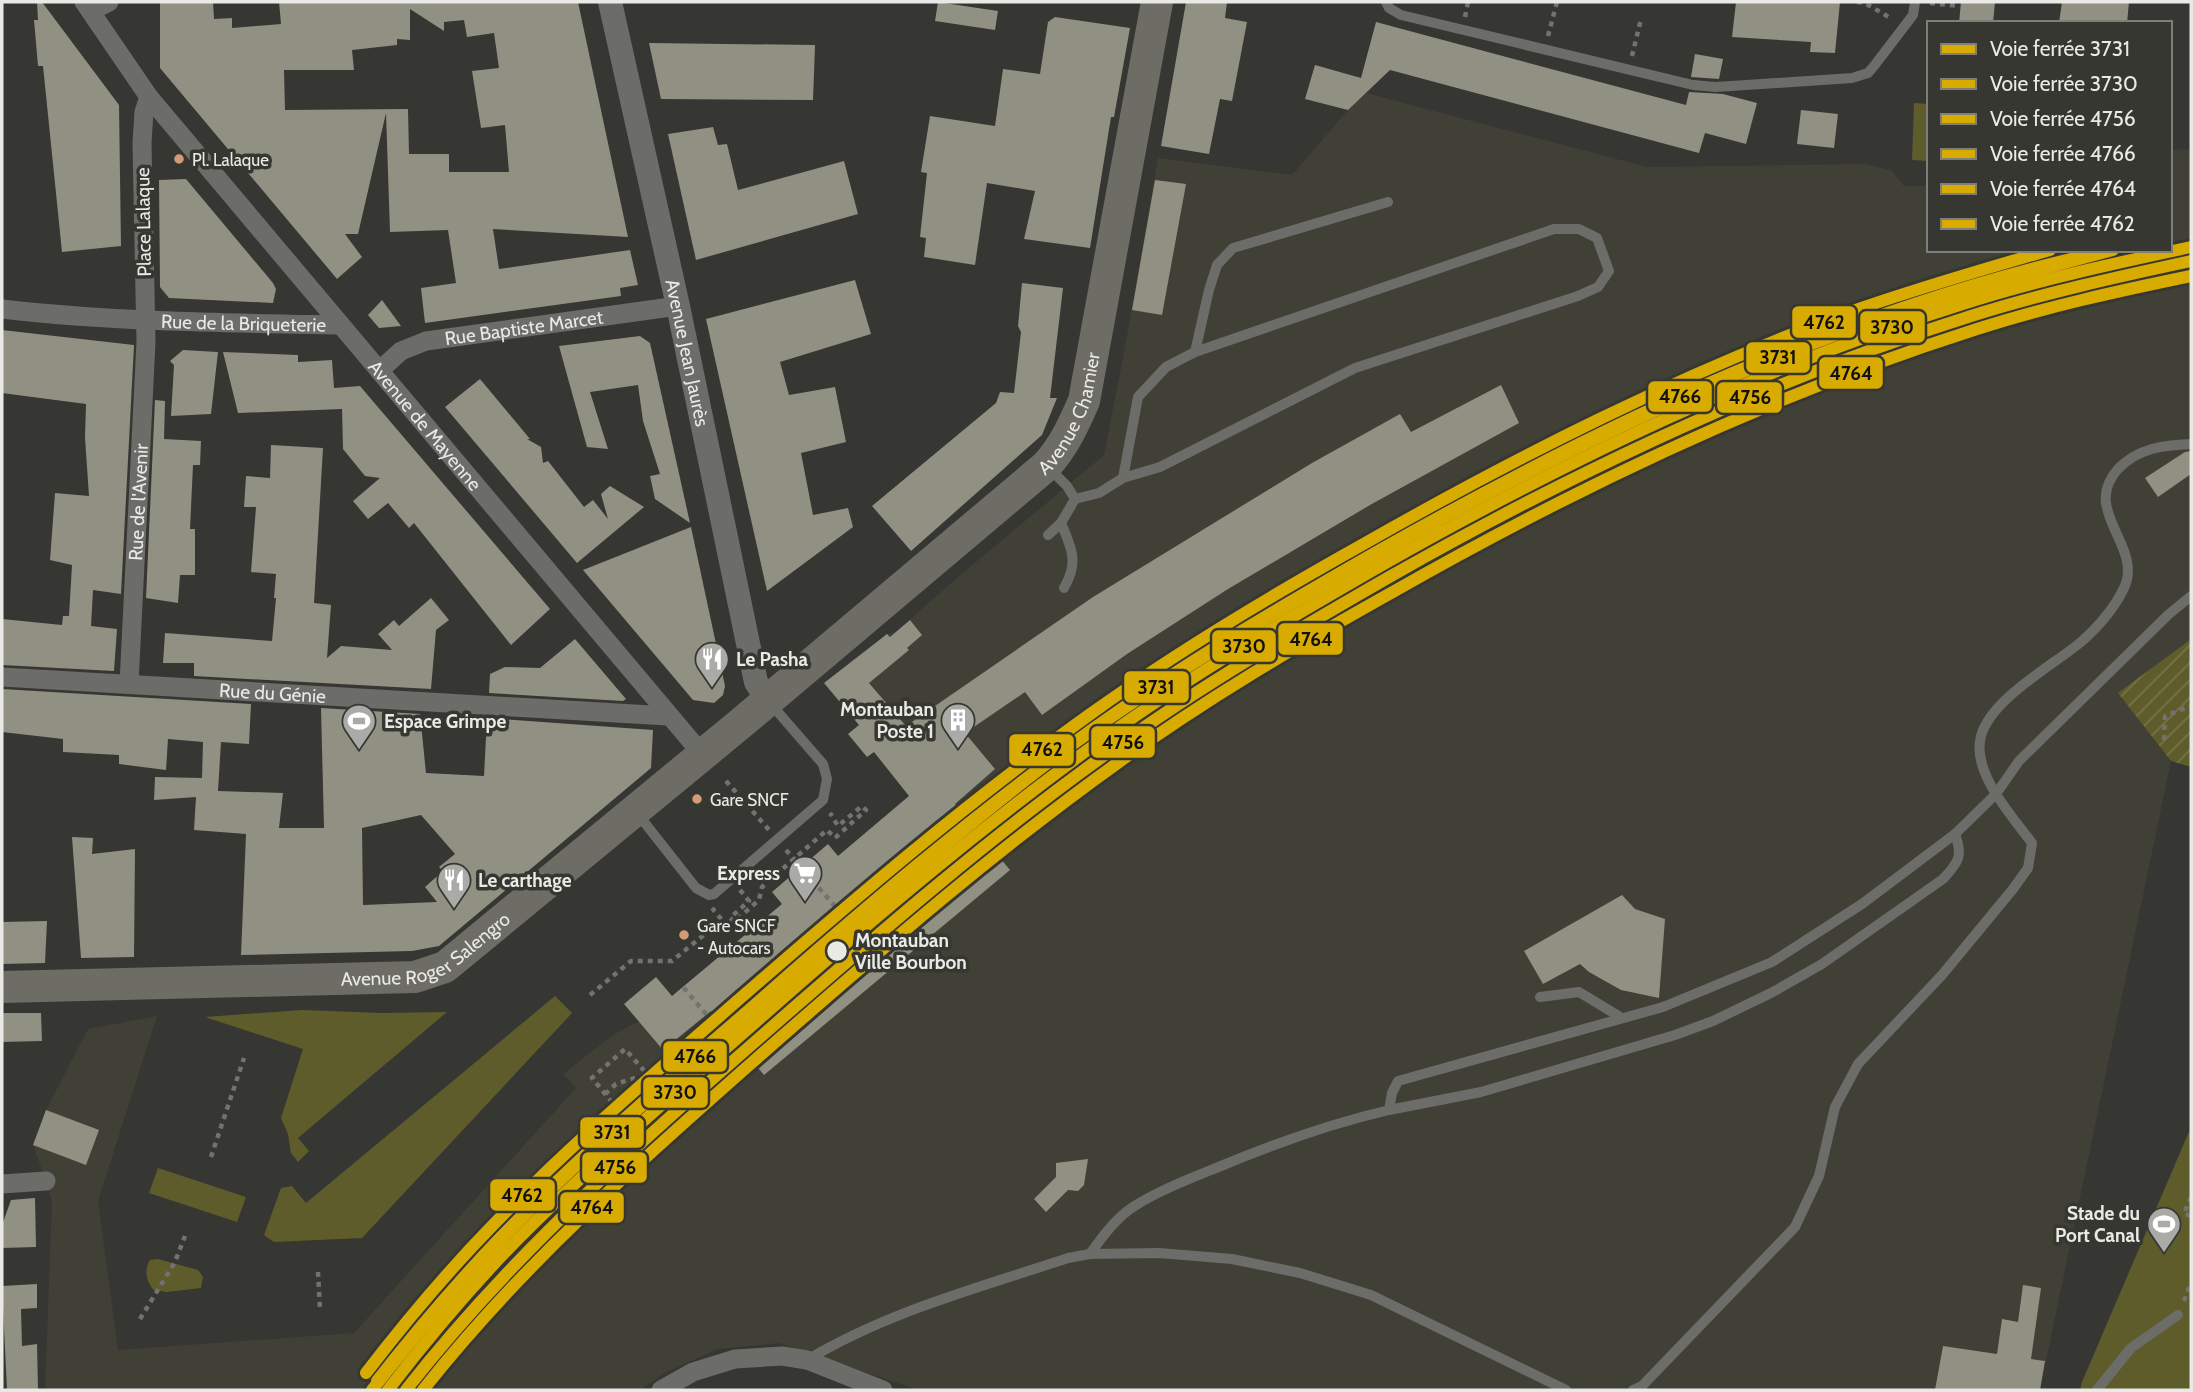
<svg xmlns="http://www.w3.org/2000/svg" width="2193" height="1392" font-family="Cabin,sans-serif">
<defs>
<pattern id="garden-furrows" width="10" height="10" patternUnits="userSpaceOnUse" patternTransform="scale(1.75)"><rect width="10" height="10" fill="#5f5c2b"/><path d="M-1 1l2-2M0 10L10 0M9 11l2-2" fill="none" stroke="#76734a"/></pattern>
</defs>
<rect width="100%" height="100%" fill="#363633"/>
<path fill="#404036" d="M1366,93L1647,167L1864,164L1891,170L1904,186H1929V250H2170V150L2191,149V639L2119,693L2171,761L2040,1390H918L779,1343L718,1349L664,1373L641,1390H45L52,1202L46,1181L33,1145L46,1110L88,1029L157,1016L98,1201L118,1350L354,1333L576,1088L563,1074L613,1035L639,1021L954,803L888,705L851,661L859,657L887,634L896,632L958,577L1104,455L1125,347L1158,158L1292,175L1348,110Z"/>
<g fill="#5f5c2b">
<path d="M1914,103L1929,104V161L1912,160Z"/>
<path d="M555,996L572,1013L362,1238L274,1242L264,1235L281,1188L292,1186L306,1203Z"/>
<path d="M302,1010L382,1013L447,1012L298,1138L309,1151L298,1162L291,1153L288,1134L281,1118L303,1049L205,1017Z"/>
<path d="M2191,1127V1390H2080L2082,1382Z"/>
<path d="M158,1168L246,1197L237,1222L149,1193Z"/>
<path d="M158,1259L198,1270L203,1277L201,1288L167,1292L154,1290C146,1282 144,1269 150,1260Z"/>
</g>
<path fill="url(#garden-furrows)" d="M2191,639V767L2171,761L2118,693Z"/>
<g fill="#909083" fill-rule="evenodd">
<path d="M37,2H42L119,105L121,246L62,252L43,66H38L34,20H38Z"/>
<path d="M160,2H213L214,19L232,18V28L281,24L279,2H578L628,237L493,229L499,269L630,250L638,285L620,288L621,296L425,323L421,288L456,283L448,230L390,232L386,113L358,234H345L362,257L337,279L160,68ZM410,9L444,31V22L464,20L467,37L494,33L499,68L472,71L481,128L505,125L509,172H449V154H409L408,109L285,110L284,70H354L352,50L397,45V39L410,40Z"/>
<path d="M938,2L998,11L995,30L935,21Z"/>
<path d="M1186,2H1227L1225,18L1247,22L1232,101L1220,99L1209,154L1161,146Z"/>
<path d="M1736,2H1840L1835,53L1810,52L1811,42L1732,37Z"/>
<path d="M1961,2H1995L1993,23H1959Z"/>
<path d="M2062,2H2129L2127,23H2059Z"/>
<path d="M1055,17L1130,28L1114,117H1111L1090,248L1024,239L1035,191L987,183L975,265L924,257L926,238L920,237L927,173L921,172L930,116L995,126L1003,69L1040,74L1048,22Z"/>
<path d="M1376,22L1686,105L1689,92L1723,94L1757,103L1746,144L1705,133L1699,153L1390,70L1348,110L1305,99L1315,65L1361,78Z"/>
<path d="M649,43L815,45L813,100L661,99Z"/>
<path d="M1695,54L1723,59L1719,79L1691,77Z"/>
<path d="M1801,110L1838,114L1834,148L1797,144Z"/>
<path d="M713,127L718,145L727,144L738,190L844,161L858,214L696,260L668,134Z"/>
<path d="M186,179L273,283L276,289L273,303L169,298L160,287L159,180Z"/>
<path d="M1155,180L1186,184L1162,315L1132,310Z"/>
<path d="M855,280L871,334L780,362L789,395L835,387L846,442L801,453L813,515L848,508L853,527L767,591L706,319Z"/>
<path d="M1022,283L1063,288L1050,398H1057L1042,435L911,551L872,506L996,403L1000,392L1014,393L1021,332L1018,326Z"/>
<path d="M382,300L401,326L379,328L368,315Z"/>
<path d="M2,330L134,345L121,594L93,590L91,626L117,629L114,671L2,665V619L62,625L63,616H69L72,565L50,560L55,493L89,496L85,438L86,404L2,393Z"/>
<path d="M640,336L650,343L690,523L655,499L650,476L660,474L643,421L638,385L590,392L608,449L587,447L559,346Z"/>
<path d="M183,350L218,352L211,414L171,416L174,365L170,361Z"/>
<path d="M223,352L298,355V362L332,360L334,388L360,386L550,609L511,645L414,523L409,528L388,503L368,519L353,501L380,478L365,476L343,449L342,409L238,413Z"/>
<path d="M480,379L530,439H527L541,447L543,463L548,461L584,507L593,500L608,519L601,494L610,486L644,507L577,563L445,407Z"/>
<path d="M1501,385L1519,423L1370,505L1228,589L1127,654L1042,715L1025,692L965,733L995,769L955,804L1010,870L764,1075L711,1011L663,1050L624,1004L656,977L672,996L782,904L772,892L828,844L838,856L909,796L874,752L867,757L848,734L859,725L824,683L887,634L890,637L910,620L922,635L907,648L909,650L869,683L906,726L1093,597L1312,463L1400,414L1411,432Z"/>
<path d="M155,400L165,401L164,439L201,441L200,465H193L190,529H195V575H180L178,603L146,598Z"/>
<path d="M271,445L323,448L314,603L331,605L327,658L341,646L392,650L378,634L394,620L399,626L431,598L449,620L436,630L431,689L194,676V663H163L165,633L272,641L276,598H274L276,574L251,572L256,507H244L246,476L270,478Z"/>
<path d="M2191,451V474L2158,497L2145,478L2185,452Z"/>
<path d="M691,527L725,686L723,695L714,703L693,700L583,570Z"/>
<path d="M575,639L626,699L623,701L489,693L490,674L505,667L540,668Z"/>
<path d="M2,689L251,704L249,744L221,742L218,791L283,793L279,828H324L321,708L420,714L426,773L484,776L487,718L653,730L651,768L439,946L412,951L241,955L246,834L194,830L196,797L154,800L155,777L202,778L203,742L168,739L166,770L119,764V755L63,752V739L2,732ZM421,815L455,854L439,867L443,871L425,887L437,902L363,905L362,828Z"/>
<path d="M72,837L93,838L92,854L135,849L134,957L81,958Z"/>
<path d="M1622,895L1635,909L1665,919L1659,998L1621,990L1589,972L1580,964L1543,984L1524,951Z"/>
<path d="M47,921L45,963L2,964V922Z"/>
<path d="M2,1013H41L42,1041L2,1042Z"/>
<path d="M46,1110L99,1130L86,1165L33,1145Z"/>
<path d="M1088,1159L1084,1185L1078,1191L1068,1190L1046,1212L1034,1199L1056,1177V1163Z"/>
<path d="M35,1198L36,1247L2,1248V1225L11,1200Z"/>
<path d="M37,1284V1308L21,1309L22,1346L37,1344L38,1390H7L2,1286Z"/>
<path d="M2023,1285L2041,1288L2031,1359L2045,1361L2040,1390H1935L1943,1346L1997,1354L2002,1319L2018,1322Z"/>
</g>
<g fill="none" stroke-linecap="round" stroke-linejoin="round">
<g stroke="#727270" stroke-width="4.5" stroke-dasharray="5 5" stroke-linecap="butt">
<path d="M1857,2L1865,3L1892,19"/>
<path d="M1930,3L1960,6"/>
<path d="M1465,17L1468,2"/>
<path d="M1548,36L1557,2"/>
<path d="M1632,56L1641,19"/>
<path d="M2164,740L2165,716L2191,706"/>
<path d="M726,781L769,830"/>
<path d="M786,850L840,912L887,873"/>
<path d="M740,890L749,901L730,918L734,922L759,900L762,887L827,830L835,838L866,810L862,806L838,826L830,813"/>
<path d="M904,945L888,927L913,907"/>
<path d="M590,995L631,961H672L722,920L712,908"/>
<path d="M711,1020L840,912L847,920"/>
<path d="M605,1094L616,1084L647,1074"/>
<path d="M651,1136L652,1134L649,1130L692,1093L696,1097"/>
<path d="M644,1141L592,1078L625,1049L647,1074L711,1020L683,987"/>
<path d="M634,1150L888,927"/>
<path d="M211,1157L244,1058"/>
<path d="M2191,1197L2184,1214L2191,1216"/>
<path d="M318,1272L320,1309"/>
<path d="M2184,1301L2191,1282"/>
<path d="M140,1319L175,1262L185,1236"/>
</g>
<g stroke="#6c6c69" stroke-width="10">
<path d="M1386,2L1389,8L1401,15L1693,85L1716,87L1852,78L1868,73L1874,66L1913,15L1915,2"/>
<path d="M1195,352L1209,290L1217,265L1233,248L1388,202"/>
<path d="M1049,468L1067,486L1075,499L1099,493L1123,478L1138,397L1166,367L1195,352L1554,229H1579L1597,238L1609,271L1598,287L1578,296L1355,368L1160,467L1123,478"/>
<path d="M1061,523L1075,499"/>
<path d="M1048,535L1061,523C1072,549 1079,562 1064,588"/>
<path d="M637,813L696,888L709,895L714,894L823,800L827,779L823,764L770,703"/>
<path d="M1540,997L1579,992L1622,1018"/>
<path d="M1389,1110L1481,1092L1675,1035L1713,1021L1771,993L1822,964L1943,879C1959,862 1963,856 1955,834"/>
<path d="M1090,1254C1102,1237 1116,1218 1133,1207C1158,1191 1189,1179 1216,1168C1273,1144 1329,1124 1389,1110L1392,1093L1398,1081L1663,1007L1772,962L1862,904L1955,834L1996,794L2019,761L2169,614L2191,596"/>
<path d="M807,1360C889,1311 978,1288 1068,1258L1090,1254L1159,1253L1232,1259L1300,1273L1371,1295L1566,1390"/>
<path d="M1633,1390L1642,1386L1795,1227L1819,1176L1835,1107L1858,1064L1942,975L2013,889L2028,868L2032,843C2012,816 1971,772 1981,736C1991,699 2052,666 2081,642C2098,627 2114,609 2124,588C2144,546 2080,511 2118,469C2138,448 2164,445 2191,444"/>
<path d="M2097,1390L2131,1348L2178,1315"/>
</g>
<g stroke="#6c6c69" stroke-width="19">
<path id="s1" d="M84,2L149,97L702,754"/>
<path d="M91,11L109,2"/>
<path id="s2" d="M2,309C114,322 228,323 341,325"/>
<path id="s3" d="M380,370L401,351L426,341L678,306"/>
<path id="s4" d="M2,677L668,716"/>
<path id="s5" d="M129,684L146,342L142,143L144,112L149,97"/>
<path d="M2,1184L46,1181"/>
<path d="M661,1390L693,1372L735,1359L782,1356L807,1360L883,1390"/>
</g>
<path stroke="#6c6c69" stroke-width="24" id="s6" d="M610,2L678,306L756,682L767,700"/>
<path stroke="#6d6d66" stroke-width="32" id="s7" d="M2,987L415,977L445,967L740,724L1046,466C1064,446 1073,426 1084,401L1157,2"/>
<g stroke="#373732" stroke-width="18">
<path id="rail-1" d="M372,1390C418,1332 466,1275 518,1222C603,1136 695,1059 787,981C879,903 968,822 1065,750C1156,683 1254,625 1352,569C1499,484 1650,407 1809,345C1908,307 2010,277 2113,250"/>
</g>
<g stroke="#373732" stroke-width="18">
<path id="rail-2" d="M388,1390C428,1338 470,1288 516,1241C595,1161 681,1088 766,1013C875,917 986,823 1104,738C1193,674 1288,619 1382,565C1569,459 1763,366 1969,302C2042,279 2116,263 2191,247"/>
</g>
<g stroke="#373732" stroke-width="18">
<path id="rail-3" d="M406,1390C513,1253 642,1140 773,1026C884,929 996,832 1116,747C1204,684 1297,630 1391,576C1576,471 1768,380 1971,316C2044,293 2117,277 2191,261"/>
</g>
<g stroke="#373732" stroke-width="18">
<path id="rail-4" d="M377,1381C416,1331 457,1283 501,1237C579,1156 665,1083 750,1009C861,911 973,815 1093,729C1184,663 1282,606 1380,550C1608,421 1852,306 2110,250"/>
</g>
<g stroke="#373732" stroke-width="18">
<path id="rail-5" d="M423,1390C527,1258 654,1149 780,1038C890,942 1000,847 1119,762C1206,699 1298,645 1391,593C1577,487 1770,395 1974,330C2045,307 2118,291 2191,276"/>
</g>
<g stroke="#373732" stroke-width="18">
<path id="rail-6" d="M366,1373C406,1321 448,1271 494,1224C570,1145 654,1074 737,1001C851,902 966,803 1089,715C1175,653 1267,598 1360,546C1518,456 1682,373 1853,311C1918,288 1984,269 2050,250"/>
</g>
<use href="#rail-1" stroke="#d8ab00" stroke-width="12"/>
<use href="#rail-2" stroke="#d8ab00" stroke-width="12"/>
<use href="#rail-3" stroke="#d8ab00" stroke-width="12"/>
<use href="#rail-4" stroke="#d8ab00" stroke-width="12"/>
<use href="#rail-5" stroke="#d8ab00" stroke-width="12"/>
<use href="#rail-6" stroke="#d8ab00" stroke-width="12"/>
</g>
<defs>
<g id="restaurant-pin" transform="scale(1.75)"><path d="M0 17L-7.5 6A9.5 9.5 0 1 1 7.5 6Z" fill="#aaaaa7" stroke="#373732"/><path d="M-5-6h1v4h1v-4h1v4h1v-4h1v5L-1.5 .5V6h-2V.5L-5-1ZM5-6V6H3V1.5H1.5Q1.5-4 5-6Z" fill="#fff"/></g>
<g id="building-pin" transform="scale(1.75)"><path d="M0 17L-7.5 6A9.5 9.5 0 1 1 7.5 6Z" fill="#aaaaa7" stroke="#373732"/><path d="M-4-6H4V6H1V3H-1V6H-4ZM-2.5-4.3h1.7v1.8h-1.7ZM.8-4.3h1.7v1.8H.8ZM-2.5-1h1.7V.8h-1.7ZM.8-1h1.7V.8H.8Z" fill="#fff"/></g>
<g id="stadium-pin" transform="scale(1.75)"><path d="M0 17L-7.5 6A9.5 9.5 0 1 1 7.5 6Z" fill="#aaaaa7" stroke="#373732"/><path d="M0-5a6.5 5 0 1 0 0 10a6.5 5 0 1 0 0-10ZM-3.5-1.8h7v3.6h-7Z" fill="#fff"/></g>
<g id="supermarket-pin" transform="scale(1.75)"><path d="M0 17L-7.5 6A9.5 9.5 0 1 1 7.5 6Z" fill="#aaaaa7" stroke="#373732"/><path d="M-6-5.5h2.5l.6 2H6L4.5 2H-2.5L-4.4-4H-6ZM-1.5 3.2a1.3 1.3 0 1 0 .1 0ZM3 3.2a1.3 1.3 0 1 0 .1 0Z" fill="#fff"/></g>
</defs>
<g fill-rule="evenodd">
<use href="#restaurant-pin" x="712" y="659"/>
<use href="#building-pin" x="958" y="720"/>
<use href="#stadium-pin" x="359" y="721"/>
<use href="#supermarket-pin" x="805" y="873"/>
<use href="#restaurant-pin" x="454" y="880"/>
<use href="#stadium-pin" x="2164" y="1224"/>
</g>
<g fill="#d39c74" stroke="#373732" stroke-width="2.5">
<circle cx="179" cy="159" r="6"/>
<circle cx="697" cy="799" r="6"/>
<circle cx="684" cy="935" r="6"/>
</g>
<circle fill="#e9e9e6" stroke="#373732" stroke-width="2.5" cx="837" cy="951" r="11"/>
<g text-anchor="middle" stroke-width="7" stroke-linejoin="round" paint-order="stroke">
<g font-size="17" fill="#e9e9e6" stroke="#373732" text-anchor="start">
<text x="192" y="166">Pl. Lalaque</text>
<text x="710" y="806">Gare SNCF</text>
<text x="697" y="932">Gare SNCF<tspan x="697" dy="22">- Autocars</tspan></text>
</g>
<g font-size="19" fill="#e9e9e6" stroke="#373732">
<text transform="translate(143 222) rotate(-91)" y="7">Place Lalaque</text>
<text dy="7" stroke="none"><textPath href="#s2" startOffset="242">Rue de la Briqueterie</textPath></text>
<text dy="7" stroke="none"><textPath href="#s3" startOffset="154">Rue Baptiste Marcet</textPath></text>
<text dy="7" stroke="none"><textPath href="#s6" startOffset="359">Avenue Jean Jaurès</textPath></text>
<text dy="7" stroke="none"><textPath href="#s7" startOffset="1286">Avenue Chamier</textPath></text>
<text dy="7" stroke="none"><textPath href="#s1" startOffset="544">Avenue de Mayenne</textPath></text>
<text dy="7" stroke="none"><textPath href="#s5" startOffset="182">Rue de l'Avenir</textPath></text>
<text dy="7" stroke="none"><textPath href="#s4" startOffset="271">Rue du Génie</textPath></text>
<text dy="7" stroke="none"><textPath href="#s7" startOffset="432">Avenue Roger Salengro</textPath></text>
</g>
<g font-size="19" font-weight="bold" fill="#e9e9e6" stroke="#373732" text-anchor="start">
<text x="736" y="666">Le Pasha</text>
<text x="934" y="716" text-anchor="end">Montauban<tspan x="934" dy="22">Poste 1</tspan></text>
<text x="384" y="728">Espace Grimpe</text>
<text x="780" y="880" text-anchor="end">Express</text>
<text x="478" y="887">Le carthage</text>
<text x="2140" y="1220" text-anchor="end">Stade du<tspan x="2140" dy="22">Port Canal</tspan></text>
</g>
<g font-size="19" font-weight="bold" fill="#e9e9e6" stroke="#373732" text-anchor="start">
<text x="855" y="947">Montauban<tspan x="855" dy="22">Ville Bourbon</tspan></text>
</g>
</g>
<g stroke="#373732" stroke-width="2.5">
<rect x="1791" y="305" width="66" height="34" rx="7" fill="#d8ab00"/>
<rect x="1859" y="310" width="67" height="34" rx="7" fill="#d8ab00"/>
<rect x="1745" y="341" width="66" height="33" rx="7" fill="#d8ab00"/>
<rect x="1818" y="356" width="66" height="34" rx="7" fill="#d8ab00"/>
<rect x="1647" y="380" width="66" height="33" rx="7" fill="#d8ab00"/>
<rect x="1716" y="381" width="67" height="33" rx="7" fill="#d8ab00"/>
<rect x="1277" y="622" width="67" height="34" rx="7" fill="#d8ab00"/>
<rect x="1211" y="629" width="66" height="34" rx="7" fill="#d8ab00"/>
<rect x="1123" y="670" width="67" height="34" rx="7" fill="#d8ab00"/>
<rect x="1090" y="725" width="66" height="34" rx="7" fill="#d8ab00"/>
<rect x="1008" y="733" width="67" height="34" rx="7" fill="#d8ab00"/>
<rect x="662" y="1040" width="66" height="33" rx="7" fill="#d8ab00"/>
<rect x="642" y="1076" width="67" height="33" rx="7" fill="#d8ab00"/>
<rect x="579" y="1116" width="66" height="33" rx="7" fill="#d8ab00"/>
<rect x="581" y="1151" width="67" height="33" rx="7" fill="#d8ab00"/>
<rect x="489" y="1178" width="67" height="34" rx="7" fill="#d8ab00"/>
<rect x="559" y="1191" width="66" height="33" rx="7" fill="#d8ab00"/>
</g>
<g font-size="19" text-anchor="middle" font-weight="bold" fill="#111">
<text x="1824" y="329">4762</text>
<text x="1892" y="334">3730</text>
<text x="1778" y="364">3731</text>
<text x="1851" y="380">4764</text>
<text x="1680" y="403">4766</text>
<text x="1750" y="404">4756</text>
<text x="1311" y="646">4764</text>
<text x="1244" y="653">3730</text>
<text x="1156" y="694">3731</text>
<text x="1123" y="749">4756</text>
<text x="1042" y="756">4762</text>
<text x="695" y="1063">4766</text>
<text x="675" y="1099">3730</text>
<text x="612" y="1139">3731</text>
<text x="615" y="1174">4756</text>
<text x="522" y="1202">4762</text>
<text x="592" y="1214">4764</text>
</g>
<rect width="2193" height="1392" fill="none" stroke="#e9e9e6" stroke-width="7"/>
<rect x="1927" y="21" width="245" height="231" fill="#373732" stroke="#7e7e7a" stroke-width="2"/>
<rect x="1941" y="44" width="35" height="10" fill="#d8ab00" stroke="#7e7e7a" stroke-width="2"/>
<text x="1990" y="56" font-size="21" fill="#e9e9e6">Voie ferrée 3731</text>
<rect x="1941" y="79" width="35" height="10" fill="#d8ab00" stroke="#7e7e7a" stroke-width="2"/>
<text x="1990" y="91" font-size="21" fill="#e9e9e6">Voie ferrée 3730</text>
<rect x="1941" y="114" width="35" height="10" fill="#d8ab00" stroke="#7e7e7a" stroke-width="2"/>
<text x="1990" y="126" font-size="21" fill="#e9e9e6">Voie ferrée 4756</text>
<rect x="1941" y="149" width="35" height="10" fill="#d8ab00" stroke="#7e7e7a" stroke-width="2"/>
<text x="1990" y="161" font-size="21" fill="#e9e9e6">Voie ferrée 4766</text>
<rect x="1941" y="184" width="35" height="10" fill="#d8ab00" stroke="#7e7e7a" stroke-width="2"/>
<text x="1990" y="196" font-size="21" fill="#e9e9e6">Voie ferrée 4764</text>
<rect x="1941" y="219" width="35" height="10" fill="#d8ab00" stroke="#7e7e7a" stroke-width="2"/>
<text x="1990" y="231" font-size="21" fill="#e9e9e6">Voie ferrée 4762</text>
</svg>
